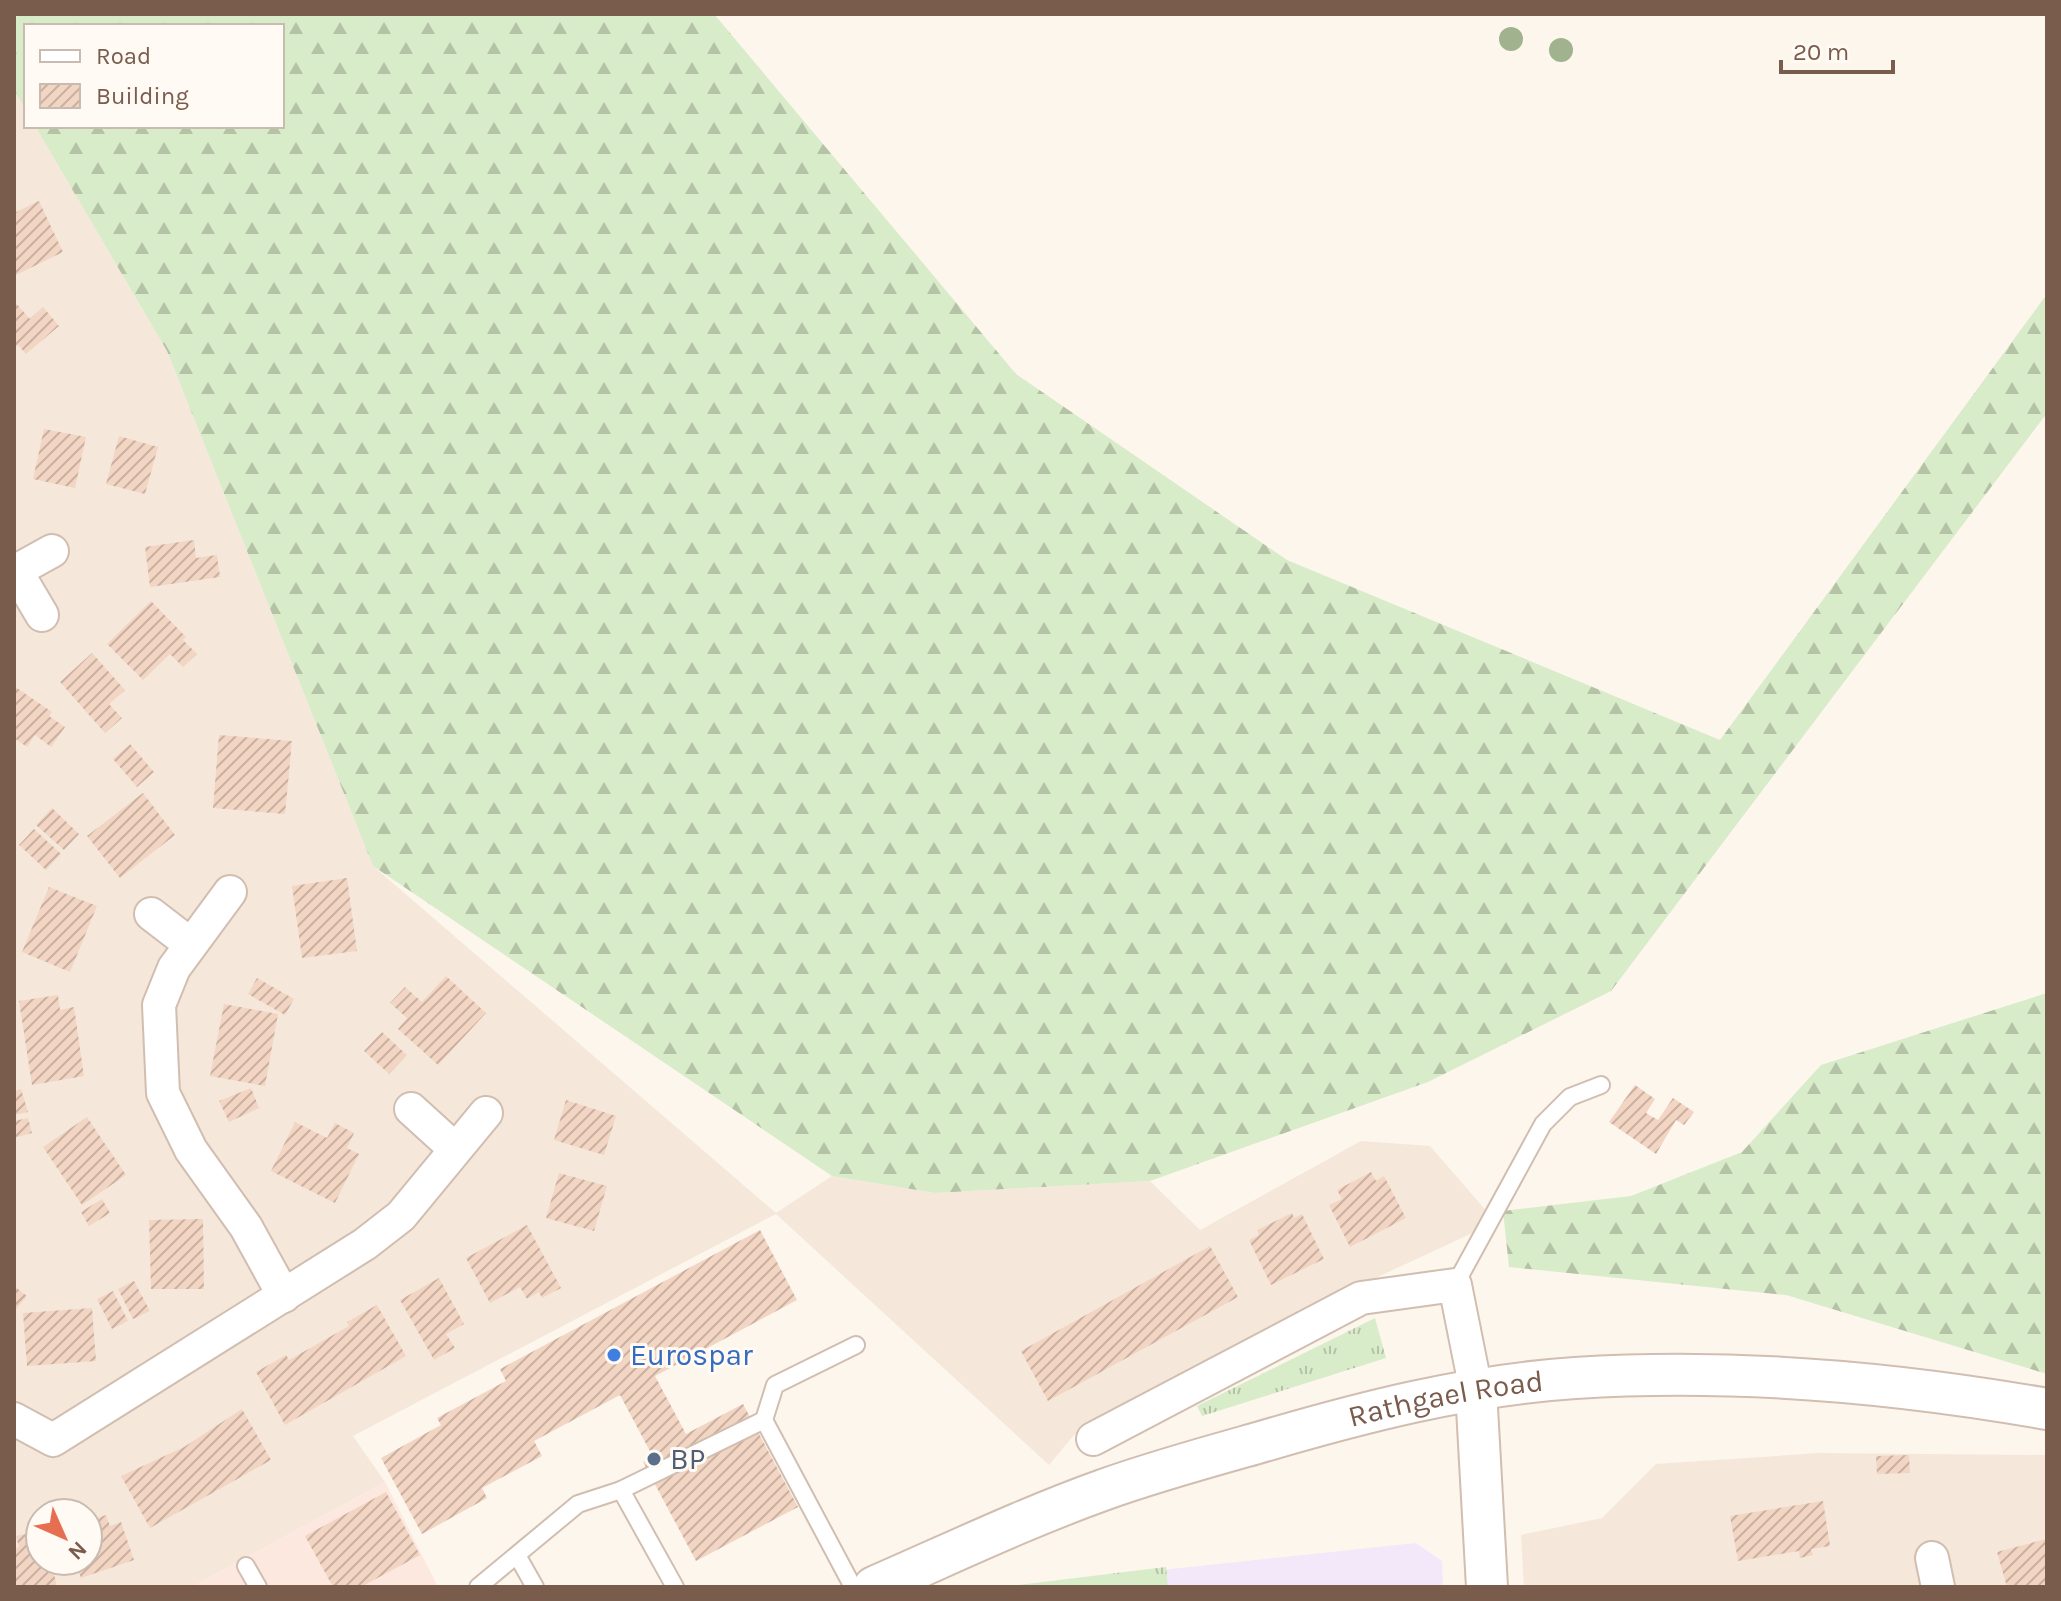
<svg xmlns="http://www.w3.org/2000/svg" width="2061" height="1601" font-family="Karla,sans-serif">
<defs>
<pattern id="grass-tufts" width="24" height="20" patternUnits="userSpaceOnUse" patternTransform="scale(2)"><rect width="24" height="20" fill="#d8ecc9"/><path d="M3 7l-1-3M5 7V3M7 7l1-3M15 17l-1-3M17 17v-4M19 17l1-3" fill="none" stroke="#b4c2a5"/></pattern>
<pattern id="forest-firs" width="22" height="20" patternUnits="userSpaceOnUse" patternTransform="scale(2)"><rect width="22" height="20" fill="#d8ecc9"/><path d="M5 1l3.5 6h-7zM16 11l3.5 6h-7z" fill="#b4c2a5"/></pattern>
<pattern id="building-hatch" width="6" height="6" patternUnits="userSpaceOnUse" patternTransform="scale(2)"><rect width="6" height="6" fill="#f3d5c3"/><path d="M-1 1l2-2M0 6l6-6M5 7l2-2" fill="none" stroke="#cab0a1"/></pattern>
</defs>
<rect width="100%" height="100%" fill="#fdf6ec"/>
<g fill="#f5e8da" fill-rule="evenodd">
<path d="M14,90L26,111V126H35L167,351L373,866L776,1213L832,1176L935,1193L1150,1181L1200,1230L1361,1141L1430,1146L1496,1222L1260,1332L1074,1435L1049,1465L776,1214L353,1436L385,1482L192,1587H14ZM40,1513H88V1561H40Z"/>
<path d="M1819,1453L2047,1455V1587H1524L1521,1535L1602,1518L1656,1464Z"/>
</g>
<path fill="#fde8e0" d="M385,1482L438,1587H192Z"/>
<path fill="#f3e8fa" d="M1416,1543L1442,1561L1443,1587H1001Z"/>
<g fill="url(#grass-tufts)">
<path d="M1375,1318L1386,1358L1202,1416L1197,1406Z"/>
<path d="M1166,1567L1168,1587H1001Z"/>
</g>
<g fill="url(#forest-firs)">
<path d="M14,14H714L1016,374L1287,560L1720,740L2047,294V413L1611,991L1428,1082L1150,1181L935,1193L832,1176L373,866L167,351L35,126H282V26H26V111L14,90Z"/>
<path d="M2047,993V1374L1786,1295L1509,1267L1503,1211L1631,1196L1742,1152L1821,1065Z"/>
</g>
<g fill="url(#building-hatch)">
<path d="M39,201L63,252L14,276V213Z"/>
<path d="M14,301L30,319L43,307L59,326L26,354L18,345L14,348Z"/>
<path d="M44,429L86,437L75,488L33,479Z"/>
<path d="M119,436L158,447L145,494L106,484Z"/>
<path d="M194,540L196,558L217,555L220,577L150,587L145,547Z"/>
<path d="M151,601L186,637L183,640L197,654L183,667L170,654L143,680L107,644Z"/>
<path d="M92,653L125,690L109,704L122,718L105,733L60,682Z"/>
<path d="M14,686L52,712L49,716L65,727L51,747L35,735L27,747L14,738Z"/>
<path d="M219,735L292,741L285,814L213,808Z"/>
<path d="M130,744L154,772L137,787L113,759Z"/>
<path d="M143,793L175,835L120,878L87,836Z"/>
<path d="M52,808L79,834L64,850L36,825Z"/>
<path d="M34,829L61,854L46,870L19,845Z"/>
<path d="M347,878L357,951L302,958L292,886Z"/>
<path d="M49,887L97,906L70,972L22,952Z"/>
<path d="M446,976L486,1013L438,1065L398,1029L407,1018L390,1003L405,987L422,1002Z"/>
<path d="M257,978L294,999L285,1015L248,994Z"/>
<path d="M58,995L60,1010L74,1007L84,1076L32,1085L19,1001Z"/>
<path d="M224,1004L278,1014L265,1086L210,1076Z"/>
<path d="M382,1032L407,1055L389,1074L364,1051Z"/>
<path d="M1635,1085L1655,1099L1646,1113L1658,1120L1673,1098L1694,1112L1684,1125L1676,1120L1656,1154L1609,1122Z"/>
<path d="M251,1088L259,1108L229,1122L219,1101Z"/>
<path d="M21,1089L28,1112L14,1115V1091Z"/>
<path d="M566,1100L616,1116L604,1155L554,1140Z"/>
<path d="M87,1117L126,1175L82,1205L43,1147Z"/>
<path d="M28,1118L32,1133L14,1138V1121Z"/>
<path d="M295,1122L327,1138L335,1123L354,1133L347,1148L359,1154L335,1203L271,1171Z"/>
<path d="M1371,1172L1376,1181L1384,1176L1406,1218L1350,1247L1329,1205L1342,1199L1337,1190Z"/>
<path d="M559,1173L607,1186L594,1231L546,1218Z"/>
<path d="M102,1199L110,1213L89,1226L81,1212Z"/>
<path d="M1292,1213L1294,1218L1302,1214L1324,1259L1271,1285L1249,1240L1259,1235L1257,1230Z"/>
<path d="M203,1219L204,1289H151L149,1220Z"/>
<path d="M527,1225L561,1288L542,1298L539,1292L527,1299L520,1287L490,1303L466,1258Z"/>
<path d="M760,1230L797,1300L655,1376L686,1434L743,1404L798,1507L696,1561L643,1462L653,1457L620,1395L534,1441L542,1456L482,1488L487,1498L422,1534L381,1458L441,1425L437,1418L506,1381L500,1369Z"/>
<path d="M1210,1246L1238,1297L1048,1401L1021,1351Z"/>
<path d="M439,1278L464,1324L446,1334L455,1348L434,1360L400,1300Z"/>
<path d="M134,1281L150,1311L133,1319L118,1289Z"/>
<path d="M14,1286L27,1296L14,1312Z"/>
<path d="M113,1291L128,1321L112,1329L97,1299Z"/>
<path d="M377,1305L406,1356L285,1425L256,1372L286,1355L289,1360L349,1326L347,1322Z"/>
<path d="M92,1308L96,1361L27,1366L23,1313Z"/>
<path d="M242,1409L271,1460L150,1528L121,1476L184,1447Z"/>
<path d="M1909,1455L1910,1473L1877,1474L1876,1456Z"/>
<path d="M386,1492L420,1555L361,1587H333L305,1536Z"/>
<path d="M1823,1501L1830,1546L1811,1549L1813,1555L1800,1558L1799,1551L1738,1561L1730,1516Z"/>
<path d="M88,1509L92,1520L106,1515L110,1526L121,1522L134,1560L81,1578L75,1561H88V1513H79Z"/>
<path d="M40,1531V1561H51L57,1587H14V1549L19,1547L16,1536Z"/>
<path d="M2046,1539L2047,1587H2007L1997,1552Z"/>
</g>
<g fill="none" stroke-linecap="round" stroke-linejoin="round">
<g stroke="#d1beb0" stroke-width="20">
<g id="service">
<path d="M1455,1285L1543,1124L1570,1097L1601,1085"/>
<path d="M764,1420L775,1385L856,1345"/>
<path d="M518,1557L535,1587"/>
<path d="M246,1566L258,1587"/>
<path d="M478,1587L578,1504L621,1490"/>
<path d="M675,1587L621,1490L764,1420L853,1587"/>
</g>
</g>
<g stroke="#d1beb0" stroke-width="36">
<g id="minor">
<path d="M16,571L42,615"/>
<path d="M14,572L52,551"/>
<path d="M230,892L174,968L159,1005L163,1093L191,1150L246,1227L284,1296"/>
<path d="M151,914L190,944"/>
<path d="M411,1109L455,1149"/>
<path d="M14,1419L53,1440L365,1244L401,1216L486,1113"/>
<path d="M1093,1439L1361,1298L1455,1285L1476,1390"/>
<path d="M1932,1558L1938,1587"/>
</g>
</g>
<g stroke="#d1beb0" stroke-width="44">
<g id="tertiary">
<path d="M1476,1390L1487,1587"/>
<path id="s1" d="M874,1587C950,1554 1025,1518 1103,1490C1153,1472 1204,1458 1254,1444C1359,1413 1466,1385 1575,1378C1732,1368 1893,1382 2047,1409"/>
</g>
</g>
<use href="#service" stroke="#fff" stroke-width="16"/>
<use href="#minor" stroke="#fff" stroke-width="32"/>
<use href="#tertiary" stroke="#fff" stroke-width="40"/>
</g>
<g fill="#a0b28e">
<circle cx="1511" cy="39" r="12"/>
<circle cx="1561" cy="50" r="12"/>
</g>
<circle fill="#3f7fe0" stroke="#fffaf3" stroke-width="3" cx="614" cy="1355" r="8"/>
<circle fill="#5c6f8a" stroke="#fffaf3" stroke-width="3" cx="654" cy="1459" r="8"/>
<g text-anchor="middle" stroke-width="6" stroke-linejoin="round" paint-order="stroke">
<g font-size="30" fill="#366cbe" stroke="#fffaf3" text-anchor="start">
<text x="630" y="1365">Eurospar</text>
</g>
<g font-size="30" fill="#7a5c4d" stroke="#fffaf3">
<text dy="10" stroke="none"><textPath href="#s1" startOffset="604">Rathgael Road</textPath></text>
</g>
<g font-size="30" fill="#4e5e75" stroke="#fffaf3" text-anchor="start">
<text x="670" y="1469">BP</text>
</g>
</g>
<rect width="2061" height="1601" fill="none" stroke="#7a5c4d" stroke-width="32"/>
<rect x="24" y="24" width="260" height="104" fill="#fffaf3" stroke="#cabbb1" stroke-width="2"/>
<rect x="40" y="50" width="40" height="12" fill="#ffffff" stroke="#cabbb1" stroke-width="2"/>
<text x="96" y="64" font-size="24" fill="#7a5c4d">Road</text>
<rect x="40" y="84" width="40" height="24" fill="url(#building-hatch)" stroke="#cabbb1" stroke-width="2"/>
<text x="96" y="104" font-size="24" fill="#7a5c4d">Building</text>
<g transform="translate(64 1537) rotate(135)"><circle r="38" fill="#fffaf3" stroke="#cabbb1" stroke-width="2"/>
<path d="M0-6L14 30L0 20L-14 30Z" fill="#e76f51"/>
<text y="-12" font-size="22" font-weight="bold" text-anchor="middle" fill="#7a5c4d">N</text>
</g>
<path d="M1781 60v12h112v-12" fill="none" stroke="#7a5c4d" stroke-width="4"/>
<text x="1793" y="60" font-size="24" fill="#7a5c4d" stroke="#fffaf3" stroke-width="6" paint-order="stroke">20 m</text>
</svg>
